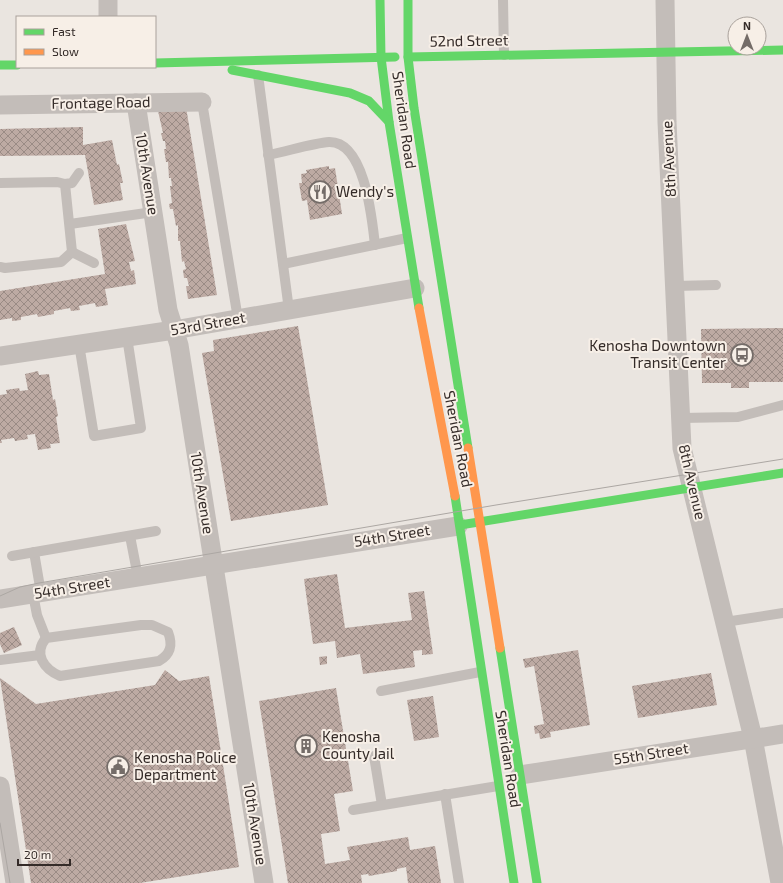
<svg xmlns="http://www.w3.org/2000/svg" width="783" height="883" font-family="'Exo 2',sans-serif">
<defs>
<pattern id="building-cross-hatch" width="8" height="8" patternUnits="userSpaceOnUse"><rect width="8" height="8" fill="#bdaaa3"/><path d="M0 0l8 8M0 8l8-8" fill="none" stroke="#9a8b85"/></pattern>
</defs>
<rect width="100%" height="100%" fill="#eae5e0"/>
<g fill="url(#building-cross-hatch)">
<path d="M186,107L217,295L188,299L186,286H189L187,278H184L183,270L186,269L184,261L182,262L180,241H178V225L176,226L173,209H170L169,204L172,203L170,186H172L171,178H169L168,162H166L164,149H166L165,141H163L161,133H163L158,111Z"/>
<path d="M83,127V145L112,140L117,165L119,164L123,183H120L123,200L94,205L85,155L0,156V129Z"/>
<path d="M329,166V169L335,168L342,214L310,220L307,200L302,201L299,183H302L301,174L307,173L306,170Z"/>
<path d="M126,224L135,261L129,262L131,271L134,270L136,284L105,289L108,305L96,307L95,303L79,306L80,310L71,311L70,308L54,311V314L38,317L37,314L21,317V320L12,321V318L0,320V291L105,274L98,229Z"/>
<path d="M298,326L328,505L231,521L202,353L214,351L213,340Z"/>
<path d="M783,328V382H749V388H731V383H702L701,329Z"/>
<path d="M38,371L39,375L49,374L53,400L55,399L58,416L56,417L60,443L50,444L51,448L38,450L35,434L27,435L28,439L15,441L14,438L1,440L2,443H0V395L7,394L6,390L19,388L20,391L28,390L25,374Z"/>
<path d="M337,574L345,628L412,620L408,593L424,591L433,654L422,655V650L413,651L415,667L363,674L360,654L337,658L335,641L313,644L304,579Z"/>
<path d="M14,627L22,645L4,653L0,644V633Z"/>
<path d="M578,650L590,725L550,732L551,737L540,739L539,733L535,734L534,726L544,724L534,666L525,668L523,659Z"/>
<path d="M327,656V664L320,665L319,657Z"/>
<path d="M165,670L179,681L209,676L239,867L140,883H31L0,678L36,704L155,685Z"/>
<path d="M711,673L717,705L638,718L632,686Z"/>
<path d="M336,688L353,791L334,794L340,831L321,834L325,864L350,860L347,847L408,837L410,850L435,846L441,883H408L406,867L397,869V871L369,876L368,874L361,875L362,883H288L259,701Z"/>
<path d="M433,696L439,737L414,741L407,700Z"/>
</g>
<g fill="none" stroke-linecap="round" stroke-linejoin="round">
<g stroke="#c3bdb9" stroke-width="10">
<path d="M503,0L504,55"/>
<path d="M258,75L289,310"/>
<path d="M202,102L238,319"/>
<path d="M268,155C285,152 313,143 329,142C365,141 372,219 375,245"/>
<path d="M0,183L57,182L65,184L72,252L61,262L5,268L0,267"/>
<path d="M65,184L72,183L79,173"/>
<path d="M70,224L153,212"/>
<path d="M72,252L94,263"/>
<path d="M283,264L407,238"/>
<path d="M675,286L716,285"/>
<path d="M79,344L94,436L141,428L127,337"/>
<path d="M681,418L738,417L783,405"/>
<path d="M130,536L138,577"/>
<path d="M34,552L41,593"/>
<path d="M12,556L156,531"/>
<path d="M33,594L37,615L46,638"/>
<path d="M725,622L783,613"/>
<path d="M141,625H152L168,632C173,645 171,654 159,661L60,676C44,669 33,654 46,638Z"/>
<path d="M0,660L40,655"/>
<path d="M381,691L480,672"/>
<path d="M374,756L382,805"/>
<path d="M445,794L459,883"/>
<path d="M353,810L498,786"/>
</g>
<g stroke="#c3bdb9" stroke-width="19">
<path d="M108,0V17"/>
<path d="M665,0L667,122L682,448L753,738L780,883"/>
<path d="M136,103L168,310L179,345L264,883"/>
<path d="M0,105L202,102"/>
<path d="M0,356L174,330L415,288"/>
<path d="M0,599L458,526"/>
<path d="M520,775L783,734"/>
<path d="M0,786L15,883"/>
</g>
<g stroke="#63d668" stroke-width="9">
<path d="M380,0L381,57L389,122L419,308"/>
<path d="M408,0V57L414,108L468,448"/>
<path d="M408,57L783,50"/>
<path d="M155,63L395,57"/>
<path d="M0,65H17"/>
<path d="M232,70L350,93L369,101L389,122"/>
<path d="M455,496L514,883"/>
<path d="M460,525L783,473"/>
<path d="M500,648L537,883"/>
</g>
<g stroke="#ff974d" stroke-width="9">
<path d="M419,308L455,496"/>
<path d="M468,448L500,648"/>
</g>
<g stroke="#aca7a3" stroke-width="1">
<path d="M0,596L20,587L39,583L496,505L783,459"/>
<path d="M0,823L10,883"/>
</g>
</g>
<defs>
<g id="restaurant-ring" transform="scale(1.15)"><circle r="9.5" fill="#f7efe7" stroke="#746c68" stroke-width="1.5"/><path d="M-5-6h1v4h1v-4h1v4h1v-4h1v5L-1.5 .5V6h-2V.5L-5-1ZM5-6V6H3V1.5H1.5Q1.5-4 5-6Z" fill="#746c68"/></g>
<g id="bus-ring" transform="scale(1.15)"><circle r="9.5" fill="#f7efe7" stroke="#746c68" stroke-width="1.5"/><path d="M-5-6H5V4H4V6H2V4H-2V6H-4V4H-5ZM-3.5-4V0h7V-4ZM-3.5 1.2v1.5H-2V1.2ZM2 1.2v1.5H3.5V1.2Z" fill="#746c68"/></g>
<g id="building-ring" transform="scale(1.15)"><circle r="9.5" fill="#f7efe7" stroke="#746c68" stroke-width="1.5"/><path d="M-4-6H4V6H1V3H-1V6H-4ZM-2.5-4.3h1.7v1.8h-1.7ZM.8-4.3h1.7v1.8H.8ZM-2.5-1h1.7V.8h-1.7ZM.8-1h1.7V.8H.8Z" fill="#746c68"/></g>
<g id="civic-ring" transform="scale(1.15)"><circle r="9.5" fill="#f7efe7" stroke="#746c68" stroke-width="1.5"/><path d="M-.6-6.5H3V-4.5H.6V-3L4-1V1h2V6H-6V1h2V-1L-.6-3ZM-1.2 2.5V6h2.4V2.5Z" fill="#746c68"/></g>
</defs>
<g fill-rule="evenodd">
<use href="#restaurant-ring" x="320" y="192"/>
<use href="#bus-ring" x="742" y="355"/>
<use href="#building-ring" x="306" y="746"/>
<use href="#civic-ring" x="118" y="767"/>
</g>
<g text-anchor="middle" stroke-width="4" stroke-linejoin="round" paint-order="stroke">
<g font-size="15" fill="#342b28" stroke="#f7efe7">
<text transform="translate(469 41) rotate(-1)" y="5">52nd Street</text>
<text transform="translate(101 103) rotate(-1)" y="5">Frontage Road</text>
<text transform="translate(404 120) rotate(82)" y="5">Sheridan Road</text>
<text transform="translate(669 159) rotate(-93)" y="5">8th Avenue</text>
<text transform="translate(147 174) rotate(81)" y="5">10th Avenue</text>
<text transform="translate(208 324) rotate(-10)" y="5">53rd Street</text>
<text transform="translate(458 439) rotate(79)" y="5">Sheridan Road</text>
<text transform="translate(692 482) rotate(77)" y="5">8th Avenue</text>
<text transform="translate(202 493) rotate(81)" y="5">10th Avenue</text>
<text transform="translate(392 536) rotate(-9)" y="5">54th Street</text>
<text transform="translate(72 588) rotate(-9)" y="5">54th Street</text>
<text transform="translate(651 754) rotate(-9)" y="5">55th Street</text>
<text transform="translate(508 759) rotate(81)" y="5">Sheridan Road</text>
<text transform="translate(255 824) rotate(81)" y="5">10th Avenue</text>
</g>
<g font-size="15" fill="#342b28" stroke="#f7efe7" text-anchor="start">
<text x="336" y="197">Wendy's</text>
<text x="726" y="351" text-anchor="end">Kenosha Downtown<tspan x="726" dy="17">Transit Center</tspan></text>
<text x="322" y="742">Kenosha<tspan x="322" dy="17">County Jail</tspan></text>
<text x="134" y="763">Kenosha Police<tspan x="134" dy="17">Department</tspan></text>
</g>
</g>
<rect x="16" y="16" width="140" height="52" fill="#f7efe7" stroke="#a9a19b"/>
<rect x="24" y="29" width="20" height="6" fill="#63d668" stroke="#a9a19b"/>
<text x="52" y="36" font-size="12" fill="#342b28">Fast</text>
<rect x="24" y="49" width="20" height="6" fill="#ff974d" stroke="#a9a19b"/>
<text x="52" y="56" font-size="12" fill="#342b28">Slow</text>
<g transform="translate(747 36)"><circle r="19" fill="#f7efe7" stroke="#a9a19b"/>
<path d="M0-3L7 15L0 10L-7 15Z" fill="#746c68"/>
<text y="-6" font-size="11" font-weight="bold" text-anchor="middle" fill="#342b28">N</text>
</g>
<path d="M18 859v6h52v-6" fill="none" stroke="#342b28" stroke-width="2"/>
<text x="24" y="859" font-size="12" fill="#342b28" stroke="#f7efe7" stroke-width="3" paint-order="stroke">20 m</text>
</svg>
